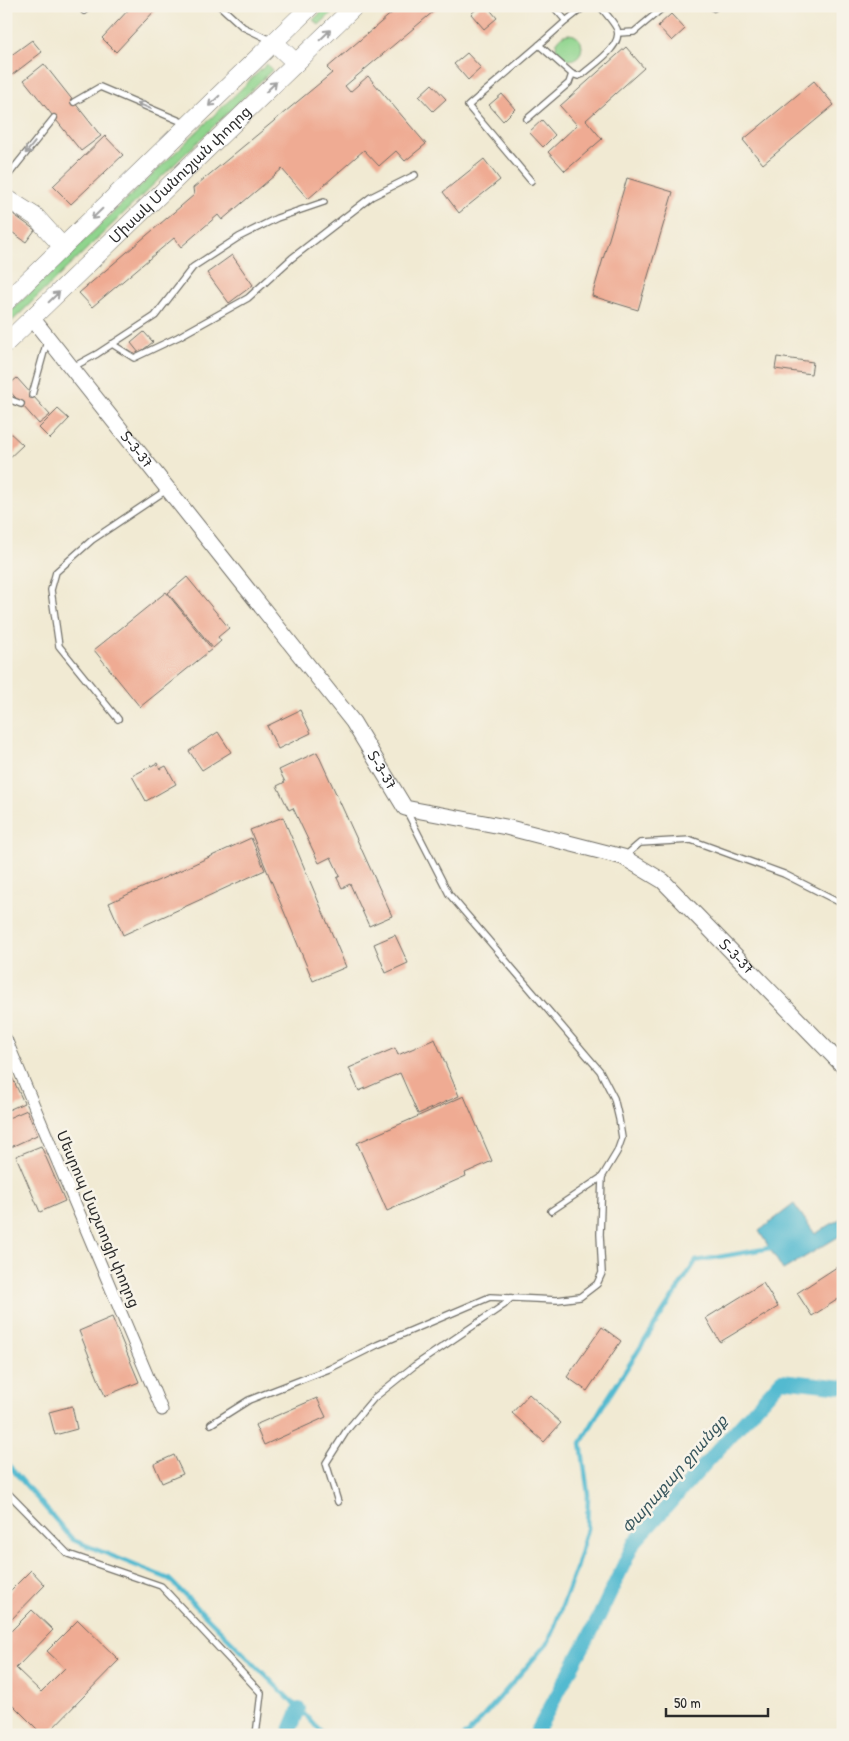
<svg xmlns="http://www.w3.org/2000/svg" width="849" height="1741" font-family="'Patrick Hand','Noto Sans Armenian',sans-serif">
<rect width="100%" height="100%" fill="#f7f3e8"/>
<filter id="ink" filterUnits="userSpaceOnUse"><feTurbulence type="fractalNoise" baseFrequency=".02" numOctaves="2"/><feDisplacementMap in="SourceGraphic" scale="10" xChannelSelector="R" yChannelSelector="G"/><feConvolveMatrix kernelMatrix="1 2 1 2 8 2 1 2 1" color-interpolation-filters="sRGB"/></filter>
<filter id="wash" filterUnits="userSpaceOnUse"><feTurbulence type="fractalNoise" baseFrequency=".0096" numOctaves="4" result="noise"/><feDisplacementMap in="SourceGraphic" scale="20" xChannelSelector="R" yChannelSelector="G"/><feGaussianBlur stdDeviation="1.12" result="paint"/><feColorMatrix in="noise" values="0 0 0 0 0 0 0 0 0 0 0 0 0 0 0 0 0 1.4 0 .05"/><feComposite in="paint" operator="in"/></filter>
<g filter="url(#wash)">
<rect width="100%" height="100%" fill="#f1ead3"/>
<g fill="#8fd48d" stroke="#5d805c">
<path d="M328,6H339L319,25L313,20Z"/>
<circle cx="569" cy="47" r="13"/>
<path d="M267,64L272,70L6,327V316Z"/>
</g>
<path fill="#52bad0" stroke="#3e727e" d="M794,1204L815,1234L843,1217V1234L783,1270L759,1231Z"/>
<g fill="none" stroke-linecap="round" stroke-linejoin="round">
<g stroke="#52bad0" stroke-width="4.5">
<path d="M6,1462L73,1540L169,1579L322,1732L327,1735"/>
<path d="M464,1735L468,1734L549,1641L575,1572L587,1529L588,1494L581,1443L602,1407L696,1261L770,1248"/>
</g>
<g stroke="#52bad0" stroke-width="14">
<path d="M288,1735L299,1709"/>
<path d="M535,1735L594,1627L634,1543L781,1380L843,1387"/>
</g>
</g>
<g id="blocks">
<g fill="#efab93">
<path d="M132,6H159L116,52L102,38Z"/>
<path d="M400,6H440L345,86L350,92L368,76L426,144L405,161L396,151L379,166L364,150L308,199L282,169L222,220L218,215L181,247L174,238L92,307L79,293L194,195L193,188L332,73L327,68Z"/>
<path d="M480,6H487L497,18L484,29L471,14Z"/>
<path d="M671,14L685,29L672,41L658,26Z"/>
<path d="M32,40L42,52L12,75L6,68V59Z"/>
<path d="M626,47L644,68L586,120L602,139L565,171L548,152L577,125L560,106Z"/>
<path d="M467,53L481,68L468,80L454,64Z"/>
<path d="M44,64L101,136L81,151L24,80Z"/>
<path d="M814,81L834,105L763,164L743,140Z"/>
<path d="M432,84L446,99L433,111L419,96Z"/>
<path d="M502,94L515,109L503,121L489,105Z"/>
<path d="M542,120L555,135L543,147L529,132Z"/>
<path d="M105,136L123,155L71,204L53,186Z"/>
<path d="M484,159L500,180L459,213L443,192Z"/>
<path d="M627,178L673,192L638,310L592,296Z"/>
<path d="M6,209L35,230L26,242L6,228Z"/>
<path d="M232,255L253,285L229,303L207,273Z"/>
<path d="M144,332L153,342L139,353L131,343Z"/>
<path d="M777,357L813,362L811,374L775,369Z"/>
<path d="M17,378L50,415L39,424L6,387Z"/>
<path d="M58,409L69,419L50,439L39,428Z"/>
<path d="M6,429L23,445L6,461Z"/>
<path d="M187,577L229,628L218,637L221,641L213,648L168,593Z"/>
<path d="M166,592L212,649L140,707L94,650Z"/>
<path d="M300,710L311,733L278,749L267,726Z"/>
<path d="M218,732L231,752L202,770L189,751Z"/>
<path d="M317,752L392,916L369,926L350,884L342,888L337,878L340,876L331,857L319,863L293,808L289,810L277,786L285,782L279,770Z"/>
<path d="M157,763L160,769L166,766L176,784L146,801L132,776Z"/>
<path d="M283,817L346,967L313,981L250,830Z"/>
<path d="M251,838L265,870L123,935L109,903Z"/>
<path d="M395,935L408,963L386,973L374,944Z"/>
<path d="M435,1039L459,1096L418,1114L400,1073L359,1091L349,1068L395,1048L398,1055Z"/>
<path d="M6,1064L24,1103L6,1111Z"/>
<path d="M464,1096L492,1161L465,1173L466,1176L387,1211L357,1143Z"/>
<path d="M27,1110L37,1135L11,1147L6,1136V1119Z"/>
<path d="M41,1146L65,1201L40,1212L16,1156Z"/>
<path d="M843,1263V1296L812,1316L797,1293Z"/>
<path d="M763,1283L778,1307L720,1342L706,1318Z"/>
<path d="M112,1317L139,1382L105,1396L79,1331Z"/>
<path d="M602,1327L621,1341L587,1391L567,1377Z"/>
<path d="M529,1394L561,1423L544,1442L512,1413Z"/>
<path d="M317,1398L326,1417L264,1445L255,1425Z"/>
<path d="M72,1406L77,1429L55,1435L49,1412Z"/>
<path d="M174,1455L183,1474L162,1483L154,1464Z"/>
<path d="M31,1570L45,1585L6,1625V1595Z"/>
<path d="M32,1610L53,1630L16,1668L41,1692L65,1668L47,1651L78,1620L119,1660L46,1735H43L6,1698V1636Z"/>
</g>
</g>
</g>
<g filter="url(#ink)">
<use href="#blocks" fill-opacity="0" stroke="#706e66" stroke-width="1"/>
<g fill="none" stroke-linecap="round" stroke-linejoin="round">
<g stroke="#706e66" stroke-width="8">
<g id="service">
<path d="M220,6L243,27L272,41"/>
<path d="M553,6L566,21"/>
<path d="M713,6L714,8"/>
<path d="M84,11L89,6"/>
<path d="M618,33L634,32L665,6"/>
<path d="M539,45L572,74L578,76L583,74C594,64 623,46 617,29C613,21 605,13 600,6"/>
<path d="M74,102L100,87L187,124"/>
<path d="M527,119L569,83L572,74"/>
<path d="M6,178L54,118"/>
<path d="M531,181L468,106L539,45L566,21L585,6"/>
<path d="M112,344L134,358L178,337L248,298L292,258L371,197L415,175"/>
<path d="M73,367L97,354L155,316L193,267L239,237L277,218L324,202"/>
<path d="M32,395L47,341"/>
<path d="M6,398L21,404"/>
<path d="M118,719L59,646L51,590L56,572L92,540L168,489"/>
<path d="M406,810L449,894L600,1071L614,1098L619,1119L622,1138L617,1152L602,1177L551,1211"/>
<path d="M625,856L640,843L691,840L784,874L843,904"/>
<path d="M211,1424L249,1400L329,1369L377,1345L490,1297L557,1300L580,1297L597,1284L602,1273L600,1234L602,1177"/>
<path d="M6,1491L68,1554L161,1586L261,1693L256,1735"/>
<path d="M338,1502L326,1463L347,1430L374,1398L414,1366L504,1305L511,1298"/>
</g>
</g>
<g stroke="#706e66" stroke-width="13">
<path id="minor" d="M6,1039L162,1410"/>
</g>
<g stroke="#706e66" stroke-width="17">
<g id="secondary">
<path id="s1" d="M32,318L353,722L405,808L506,827L623,857L663,881L843,1066"/>
</g>
</g>
<g stroke="#706e66" stroke-width="19">
<path id="primary" d="M6,198L36,217L63,247"/>
</g>
<g stroke="#706e66" stroke-width="19">
<g id="trunk">
<path d="M274,42L296,63"/>
<path d="M6,302L311,6"/>
<path id="s2" d="M6,343L355,6"/>
</g>
</g>
<use href="#service" stroke="#fff" stroke-width="5.5"/>
<use href="#minor" stroke="#fff" stroke-width="11"/>
<use href="#secondary" stroke="#fff" stroke-width="15"/>
<use href="#primary" stroke="#fff" stroke-width="18"/>
<use href="#trunk" stroke="#fff" stroke-width="18"/>
</g>
<defs><path id="oneway-shaft" d="M-6 0H5M1.5-3L5.5 0L1.5 3" fill="none" stroke-width="1.6" stroke-linecap="round" stroke-linejoin="round" transform="scale(1.25)"/></defs>
<g stroke="#a0a0a0">
<use href="#oneway-shaft" transform="translate(325 35) rotate(-44)"/>
<use href="#oneway-shaft" transform="translate(271 87) rotate(-44)"/>
<use href="#oneway-shaft" transform="translate(214 101) rotate(136)"/>
<use href="#oneway-shaft" transform="translate(144 106) rotate(-157)"/>
<use href="#oneway-shaft" transform="translate(30 148) rotate(129)"/>
<use href="#oneway-shaft" transform="translate(97 214) rotate(136)"/>
<use href="#oneway-shaft" transform="translate(54 297) rotate(-44)"/>
</g>
</g>
<g text-anchor="middle" stroke-width="5" stroke-linejoin="round" paint-order="stroke">
<g font-size="15" fill="#2b2b2b" stroke="#f7f3e8">
<text dy="5" stroke="none"><textPath href="#s2" startOffset="242">Միսակ Մանուշյան փողոց</textPath></text>
<text dy="5" stroke="none"><textPath href="#s1" startOffset="168">Տ-3-37</textPath></text>
<text dy="5" stroke="none"><textPath href="#s1" startOffset="572">Տ-3-37</textPath></text>
<text dy="5" stroke="none"><textPath href="#s1" startOffset="992">Տ-3-37</textPath></text>
<text transform="translate(98 1219) rotate(67)" y="5">Մեսրոպ Մաշտոցի փողոց</text>
</g>
<g font-size="16" font-style="italic" fill="#37565d" stroke="#f7f3e8">
<text transform="translate(674 1474) rotate(-49)" y="6">Փարաքար ջրանցք</text>
</g>
</g>
<rect width="849" height="1741" fill="none" stroke="#f7f3e8" stroke-width="25"/>
<path d="M666 1708v8h102v-8" fill="none" stroke="#2b2b2b" stroke-width="2.5"/>
<text x="674" y="1708" font-size="15" fill="#2b2b2b" stroke="#f7f3e8" stroke-width="4" paint-order="stroke">50 m</text>
</svg>
